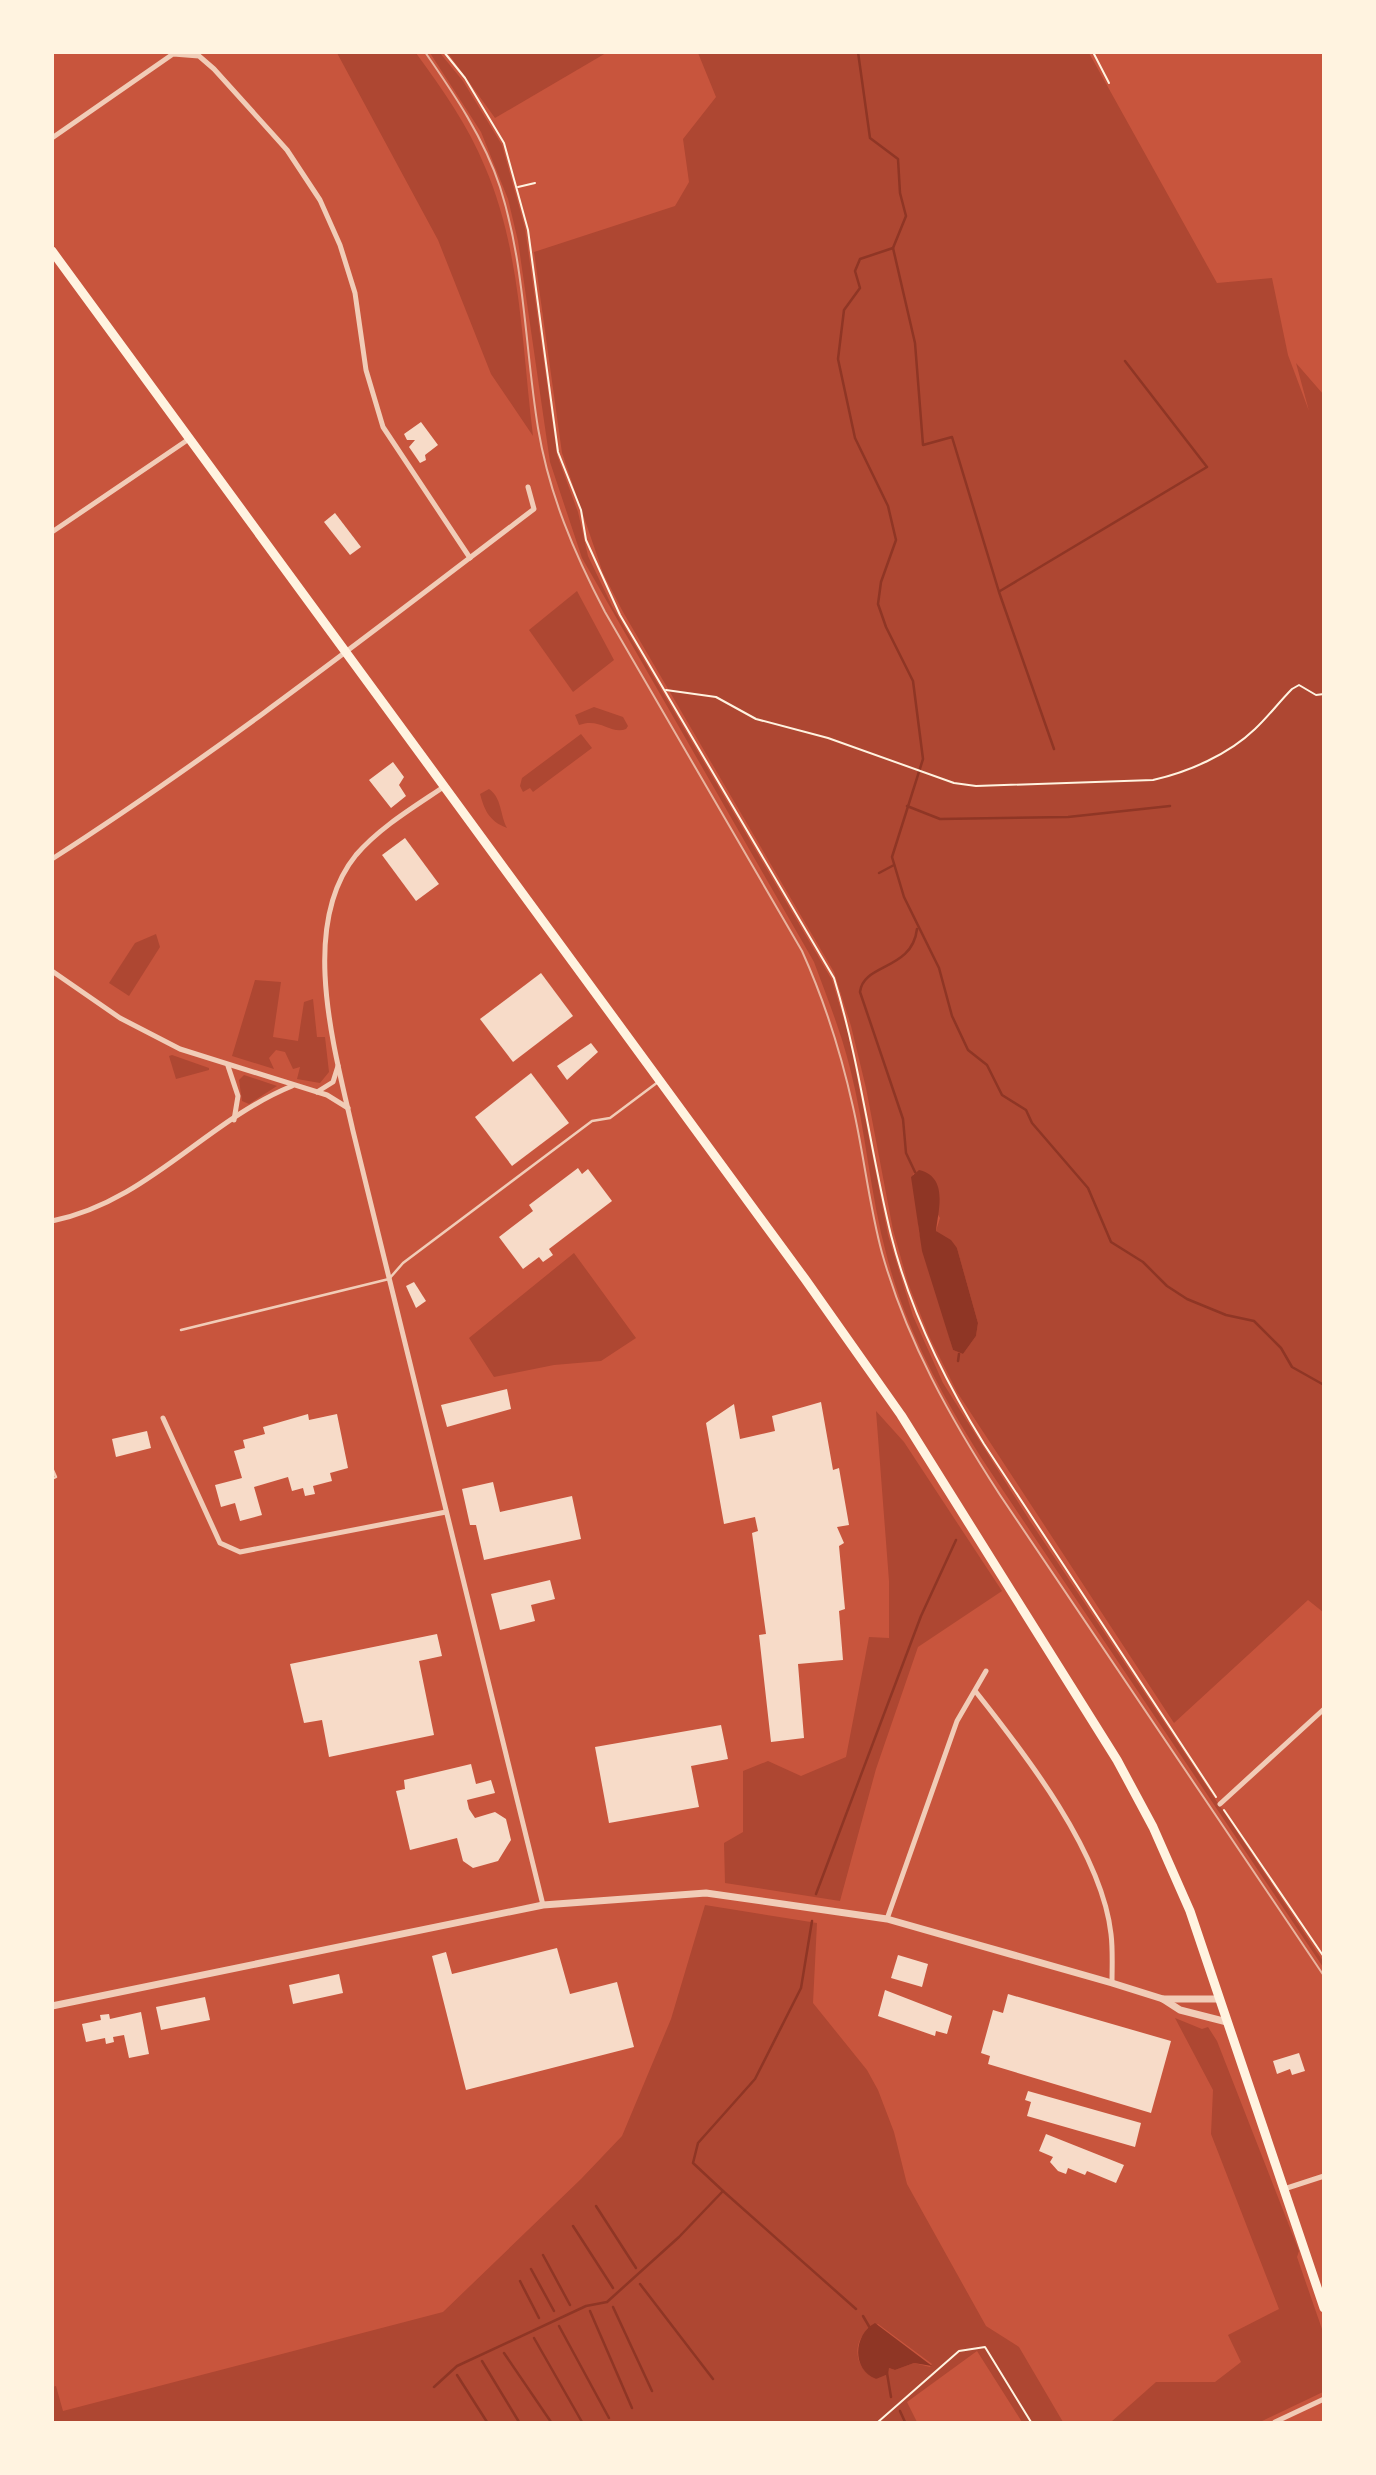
<svg xmlns="http://www.w3.org/2000/svg" width="1376" height="2475" font-family="Overpass,sans-serif">
<rect width="100%" height="100%" fill="#c8553d"/>
<g fill="#ae4732" fill-rule="evenodd">
<path d="M337,53H416C442,89 468,125 485,167C521,250 522,347 533,436L491,374L438,240Z"/>
<path d="M430,53H440L463,81L502,145L525,228L557,455L578,512L588,556L612,606L832,980L849,1037L888,1235L913,1316L943,1383L1030,1521L1323,1961V1967L988,1468C946,1403 907,1333 887,1257C870,1195 866,1130 850,1068C841,1032 827,997 814,962L582,558L550,462L518,241L508,199L481,132Z"/>
<path d="M448,53H606L495,118Z"/>
<path d="M698,53H1089L1217,283L1272,278L1288,355L1309,411L1296,363L1323,394V1612L1308,1600L1174,1723L957,1392L929,1336L908,1283L893,1230L866,1088L851,1026L834,972L623,612L603,573L562,453L534,252L675,206L689,182L683,139L716,97ZM913,1173L940,1218L936,1231L957,1248L978,1323L976,1336L963,1354L953,1350L919,1232Z"/>
<path d="M577,591L614,660L573,692L529,630Z"/>
<path d="M594,707L623,717L628,726L626,729C611,735 600,717 579,725L575,715Z"/>
<path d="M581,734L592,748L533,792L530,788L523,792L520,786L522,778Z"/>
<path d="M489,789C502,798 500,815 507,828C488,821 484,808 480,794Z"/>
<path d="M156,934L160,947L129,996L109,983L135,943Z"/>
<path d="M255,980L281,982L273,1037L298,1041L304,1002L313,999L317,1037H325L329,1072L320,1083L297,1079L300,1067L293,1069L285,1052L276,1050L269,1058L274,1069L232,1056Z"/>
<path d="M172,1055L209,1068V1070L176,1079L169,1056Z"/>
<path d="M244,1075L277,1086L249,1104L242,1101L239,1080Z"/>
<path d="M574,1253L636,1338L601,1361L554,1365L494,1377L469,1338Z"/>
<path d="M876,1411L904,1442L1002,1591L918,1647L876,1769L840,1901L725,1883L724,1843L743,1832V1771L768,1761L801,1776L846,1757L869,1637L889,1638V1581Z"/>
<path d="M705,1905L817,1923L813,2003L867,2070L878,2090L894,2132L907,2184L986,2326L1019,2347L1063,2422H1022L977,2351L907,2402L917,2422H53L52,2387L56,2386L63,2411L443,2312L581,2179L622,2136L671,2019ZM878,2324L932,2364L930,2367L914,2363L895,2370L889,2368L876,2379C861,2373 853,2355 860,2340C863,2333 872,2329 878,2324Z"/>
<path d="M1175,2018L1202,2029L1208,2027L1217,2041L1299,2251L1297,2257L1323,2332V2392L1260,2422H1111L1156,2382H1215L1241,2362L1228,2335L1279,2309L1211,2134L1213,2090Z"/>
</g>
<g fill="#8f3625">
<path d="M919,1170C949,1177 938,1211 936,1231L951,1240L957,1248L978,1323L976,1336L963,1354L953,1350L922,1251L911,1177Z"/>
<path d="M875,2323L932,2366L914,2363L895,2370L889,2368L888,2374L876,2379C852,2370 853,2335 875,2323Z"/>
</g>
<g fill="none" stroke-linecap="round" stroke-linejoin="round">
<g stroke="#8f3625" stroke-width="2.5">
<path d="M858,52L870,138L898,159L900,193L906,216L893,248L860,259L855,271L860,288L844,310L838,359L855,438L888,506L896,540L881,582L878,604L886,627L913,681L923,759L892,857L904,897L939,968L952,1016L968,1050L987,1065L1002,1095L1026,1110L1032,1123L1088,1188L1111,1242L1143,1262L1167,1286L1187,1299L1226,1315L1254,1321L1281,1348L1292,1367L1324,1385"/>
<path d="M893,248L915,343L923,445L952,437L999,592L1054,749"/>
<path d="M1000,591L1207,467L1125,361"/>
<path d="M907,806L940,819L1068,817L1170,806"/>
<path d="M879,873L894,865"/>
<path d="M915,1172L906,1153L903,1119L860,992C863,963 912,971 917,929"/>
<path d="M958,1361L959,1354"/>
<path d="M816,1894L921,1616L956,1540"/>
<path d="M723,2191L856,2309"/>
<path d="M596,2206L636,2268"/>
<path d="M573,2226L613,2288"/>
<path d="M543,2255L570,2305"/>
<path d="M531,2269L554,2311"/>
<path d="M520,2281L539,2318"/>
<path d="M640,2284L713,2379"/>
<path d="M613,2307L652,2391"/>
<path d="M590,2311L632,2408"/>
<path d="M863,2316L870,2328"/>
<path d="M559,2326L609,2418"/>
<path d="M534,2338L582,2422"/>
<path d="M504,2353L551,2422"/>
<path d="M482,2361L519,2422"/>
<path d="M887,2373L891,2397"/>
<path d="M457,2375L487,2422"/>
<path d="M434,2387L457,2366L586,2306L607,2302L679,2237L723,2191L693,2163L698,2143L755,2079L801,1988L812,1921"/>
<path d="M900,2411L905,2422"/>
</g>
</g>
<g fill="#f7dbc8">
<path d="M421,422L438,445L425,455L426,460L420,463L409,447L415,440H407L404,434Z"/>
<path d="M335,513L361,547L350,555L324,522Z"/>
<path d="M393,762L404,777L399,785L406,796L391,808L369,780Z"/>
<path d="M405,838L439,884L416,901L382,855Z"/>
<path d="M541,973L573,1016L513,1062L480,1019Z"/>
<path d="M591,1043L598,1052L567,1080L557,1066Z"/>
<path d="M531,1073L569,1123L512,1166L475,1117Z"/>
<path d="M578,1168L582,1174L588,1169L612,1201L549,1249L553,1255L543,1262L539,1257L523,1269L499,1237L533,1211L529,1205Z"/>
<path d="M414,1282L426,1301L416,1308L406,1286Z"/>
<path d="M507,1389L511,1409L447,1427L441,1405Z"/>
<path d="M821,1402L833,1470L839,1468L849,1525L837,1527L844,1543L839,1546L845,1609L839,1611L843,1660L798,1664L804,1738L771,1742L759,1635L766,1634L752,1533L758,1531L755,1517L724,1524L706,1423L734,1404L740,1439L775,1431L772,1416Z"/>
<path d="M308,1414L309,1420L337,1414L348,1468L330,1473L332,1481L313,1486L315,1494L305,1496L303,1488L292,1491L288,1477L254,1487L262,1515L240,1521L235,1503L221,1507L215,1485L242,1478L234,1451L245,1448L243,1440L265,1434L263,1427Z"/>
<path d="M147,1431L151,1448L116,1457L112,1439Z"/>
<path d="M493,1482L500,1512L572,1496L581,1539L484,1560L476,1525H470L462,1489Z"/>
<path d="M550,1580L555,1599L531,1605L535,1621L500,1630L491,1594Z"/>
<path d="M437,1634L442,1656L419,1661L434,1735L329,1757L322,1720L304,1723L290,1664Z"/>
<path d="M721,1725L728,1759L691,1766L699,1807L609,1823L595,1747Z"/>
<path d="M471,1764L476,1784L491,1780L495,1793L467,1800L469,1809L475,1818L495,1812L506,1819L511,1840L498,1861L473,1868L463,1861L457,1838L410,1850L396,1791L405,1789L404,1780Z"/>
<path d="M557,1948L570,1994L617,1982L634,2047L466,2090L432,1956L446,1952L452,1974Z"/>
<path d="M898,1955L928,1964L922,1987L891,1978Z"/>
<path d="M339,1974L343,1993L293,2004L289,1985Z"/>
<path d="M885,1990L952,2016L947,2034L936,2031L935,2036L878,2016Z"/>
<path d="M1008,1994L1171,2041L1151,2113L988,2064L990,2056L981,2053L993,2010L1003,2013Z"/>
<path d="M205,1997L210,2020L161,2030L156,2007Z"/>
<path d="M141,2012L149,2054L129,2058L124,2035L113,2037L114,2042L106,2044L105,2038L86,2042L82,2024L101,2020L100,2015L109,2014L110,2019Z"/>
<path d="M1299,2053L1305,2071L1292,2075L1290,2069L1277,2074L1273,2061Z"/>
<path d="M1028,2091L1141,2123L1135,2147L1027,2116L1031,2102L1025,2100Z"/>
<path d="M1046,2134L1124,2165L1116,2183L1087,2171L1085,2175L1068,2168L1066,2174L1058,2171L1050,2162L1053,2157L1039,2151Z"/>
</g>
<g fill="none" stroke-linecap="round" stroke-linejoin="round">
<g stroke="#fff3e0" stroke-width="2">
<path d="M444,52L465,78L504,143L528,230L558,452L581,510L586,540L620,615L834,978C860,1063 870,1149 891,1235C910,1310 943,1378 984,1444L1216,1797"/>
<path d="M1093,52L1109,83"/>
<path d="M518,187L535,183"/>
<path d="M666,690L716,697L756,719L828,738L954,783L976,786L1153,780C1188,772 1228,755 1255,729C1268,717 1279,702 1292,689L1299,685L1316,695L1324,694"/>
<path d="M1224,1810L1324,1957"/>
<path d="M878,2422L959,2351L985,2347L1031,2422"/>
</g>
<g stroke="#f1ccb7" stroke-width="2.5">
<path d="M181,1330L389,1279L403,1263L592,1121L610,1118L658,1082"/>
<path d="M52,1468L56,1477L52,1479"/>
</g>
<g stroke="#f1ccb7" stroke-width="5">
<path d="M52,138L173,54L199,56L214,69L287,150L320,200L340,245L355,293L366,370L383,427L470,558"/>
<path d="M52,532L189,439"/>
<path d="M445,786C414,807 380,827 356,855C298,926 335,1051 353,1131L543,1905"/>
<path d="M52,859C219,752 376,629 534,509L528,487"/>
<path d="M52,971L120,1018L180,1049L327,1095L348,1108"/>
<path d="M228,1066L238,1096L234,1120"/>
<path d="M317,1092L333,1082L338,1066"/>
<path d="M52,1221C147,1202 206,1121 292,1086"/>
<path d="M163,1418L220,1543L240,1552L446,1512"/>
<path d="M976,1692C1026,1755 1102,1853 1111,1934C1113,1950 1112,1967 1112,1983"/>
<path d="M1220,1804L1324,1709"/>
<path d="M887,1919L957,1721L986,1671"/>
<path d="M1284,2189L1324,2176"/>
<path d="M1275,2422L1324,2399"/>
</g>
<g stroke="#f1ccb7" stroke-width="7">
<path d="M1163,1999H1220"/>
<path d="M52,2006L543,1905L706,1893L887,1919L1112,1983L1163,1999L1180,2010L1227,2022"/>
</g>
<path stroke="#fff3e0" stroke-width="9" d="M52,251L805,1279L901,1415L1117,1760L1153,1827L1190,1911L1324,2308"/>
<path stroke="#e9b49f" stroke-width="2" d="M425,52C454,94 484,138 500,187C525,265 525,348 538,428C549,494 574,553 605,612L802,951C825,1002 841,1053 853,1107C864,1155 869,1205 882,1253C907,1341 950,1418 1000,1495L1324,1976"/>
</g>
<rect width="1376" height="2475" fill="none" stroke="#fff3e0" stroke-width="108"/>
</svg>
